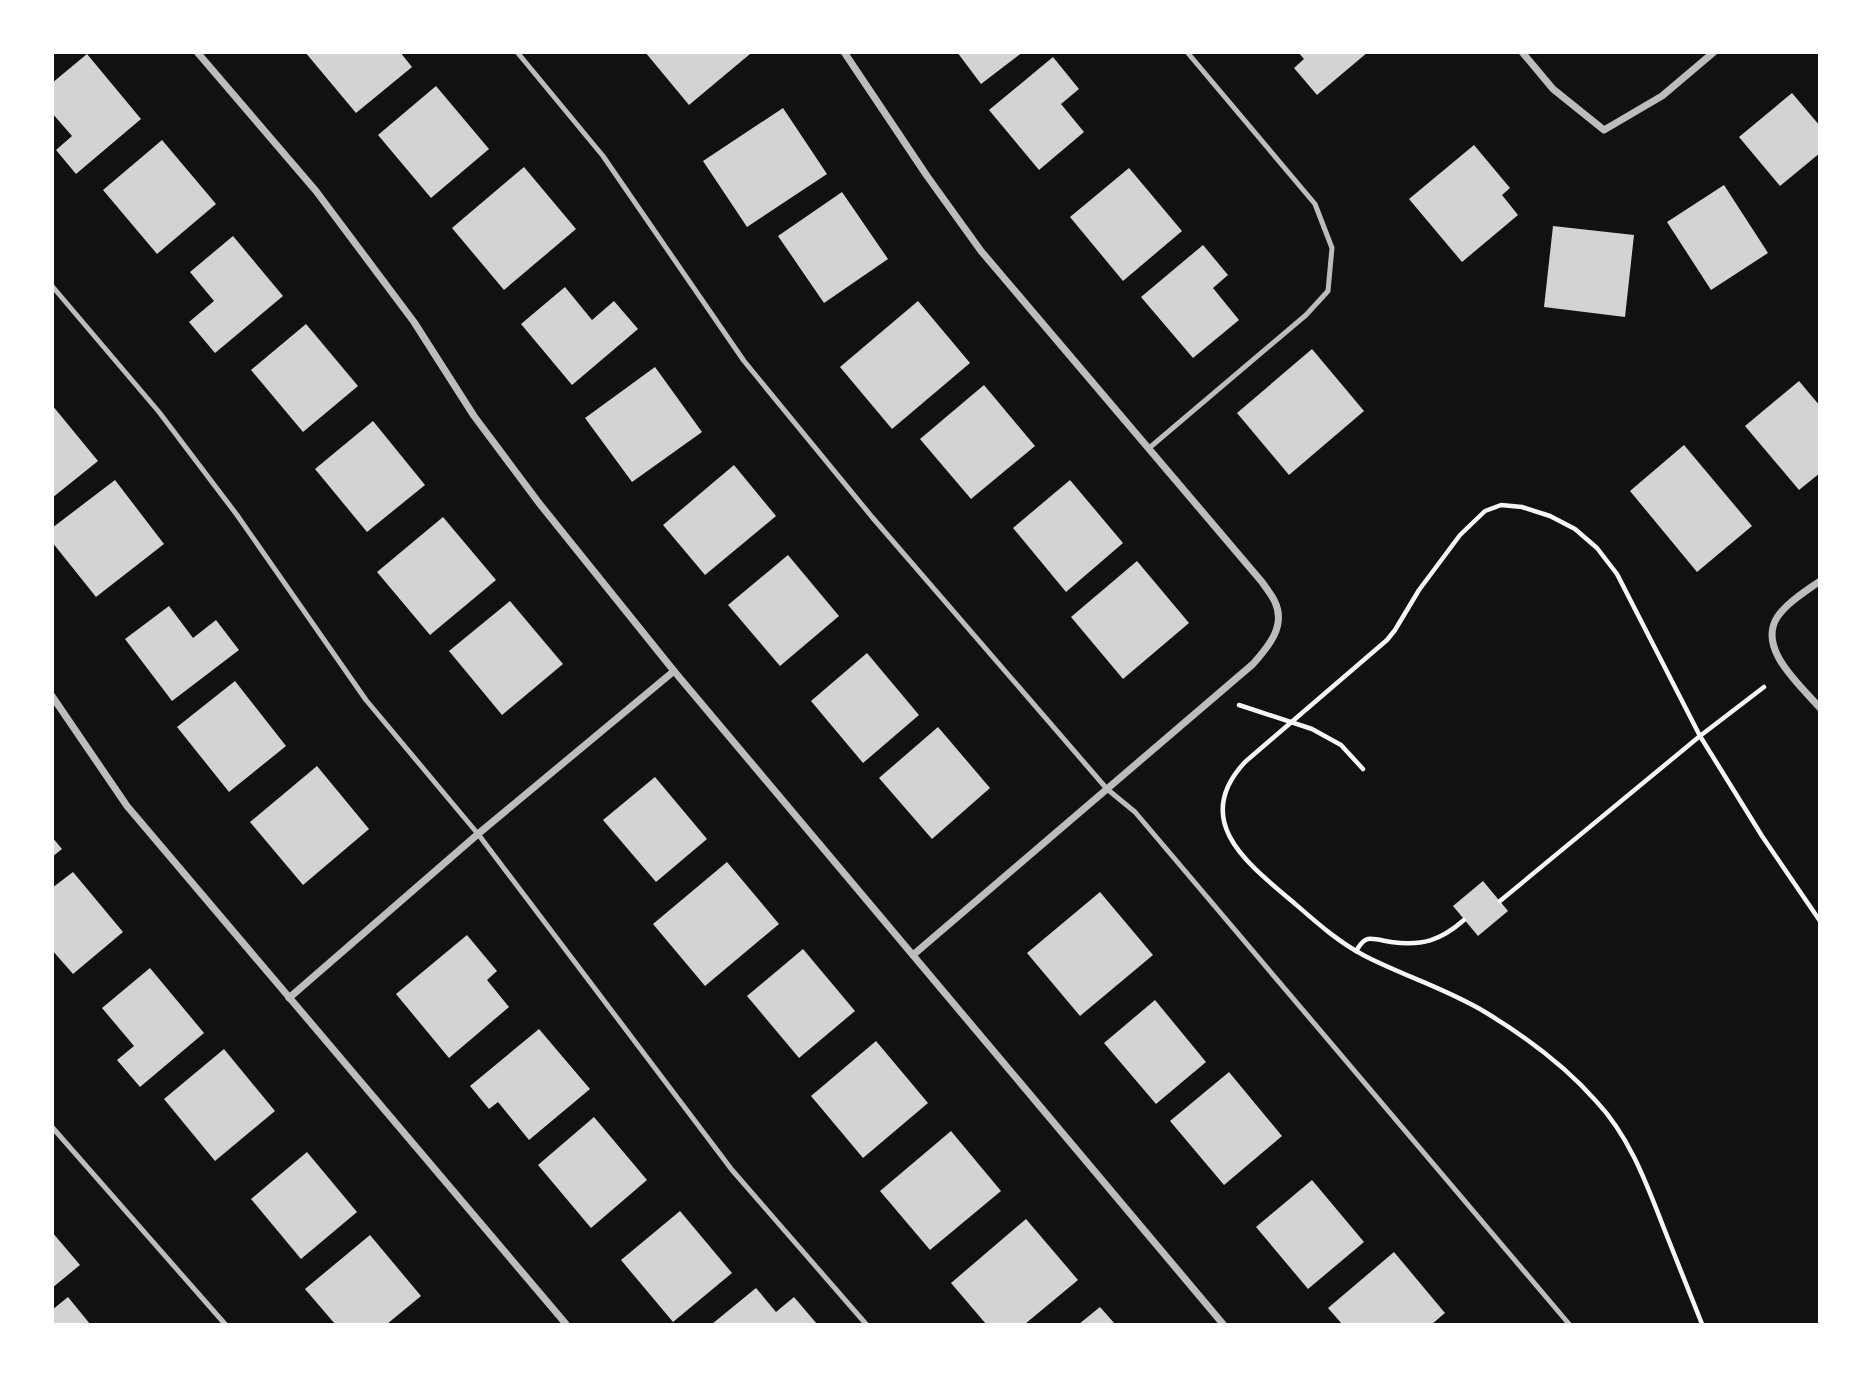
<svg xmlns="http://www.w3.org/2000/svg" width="1872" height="1377" font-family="'Nunito Sans',sans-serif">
<rect width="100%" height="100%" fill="#111"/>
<g fill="#d3d3d3">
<path d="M305,52H400L412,67L356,113Z"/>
<path d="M645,52H748L750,54L689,105Z"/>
<path d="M957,52H1023L981,84Z"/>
<path d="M1298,52H1368L1317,95L1294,68L1304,59Z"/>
<path d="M87,54L141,119L76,174L56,150L72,136L52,113V83Z"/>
<path d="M1053,57L1079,89L1061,104L1084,132L1039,170L989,110Z"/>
<path d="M436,86L489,149L431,198L378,135Z"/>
<path d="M1792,93L1820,126V153L1780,186L1739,137Z"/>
<path d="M783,108L827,174L747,227L703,161Z"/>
<path d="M162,140L216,204L157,254L103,190Z"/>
<path d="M1474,145L1510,188L1502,195L1518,215L1462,262L1409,199Z"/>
<path d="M524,167L576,229L504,290L452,228Z"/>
<path d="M1129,168L1182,231L1123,281L1070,217Z"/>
<path d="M1724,185L1768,253L1711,290L1667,222Z"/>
<path d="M842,192L888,259L824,303L778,236Z"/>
<path d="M1553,226L1634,235L1625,317L1544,307Z"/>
<path d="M233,236L283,296L215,353L189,322L214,301L190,272Z"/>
<path d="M1203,245L1228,275L1213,288L1239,320L1193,358L1141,297Z"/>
<path d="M565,287L592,320L614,301L638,329L572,385L521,324Z"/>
<path d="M918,301L970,363L892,429L840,367Z"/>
<path d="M306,324L358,386L303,432L251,370Z"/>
<path d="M1312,349L1364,411L1289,475L1237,413Z"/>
<path d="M655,367L702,432L632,482L585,418Z"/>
<path d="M1799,381L1820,406V473L1799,490L1745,426Z"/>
<path d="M984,385L1035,446L971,499L920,439Z"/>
<path d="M52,405L98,461L52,498Z"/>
<path d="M373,421L425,485L367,532L315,469Z"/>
<path d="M1684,445L1752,526L1697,572L1630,491Z"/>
<path d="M734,465L776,516L705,575L663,525Z"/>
<path d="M115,480L164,544L96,597L52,542V528Z"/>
<path d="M1070,480L1123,543L1066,592L1013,528Z"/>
<path d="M443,517L496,580L430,635L377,572Z"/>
<path d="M788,555L839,616L780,666L728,605Z"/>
<path d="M1137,561L1189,623L1123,679L1071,617Z"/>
<path d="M510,601L563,664L502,715L449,651Z"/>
<path d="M169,606L193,638L216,620L239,650L172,701L125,639Z"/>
<path d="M867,653L919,715L863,763L811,701Z"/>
<path d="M235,681L286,746L229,792L177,727Z"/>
<path d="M938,727L990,788L932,839L879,778Z"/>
<path d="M317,766L369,829L303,885L250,822Z"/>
<path d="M655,777L707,839L656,882L603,820Z"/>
<path d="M52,837L62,849L52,857Z"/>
<path d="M727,862L779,924L705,986L653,924Z"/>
<path d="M73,872L123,932L73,974L52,950V888Z"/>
<path d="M1483,881L1508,911L1478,936L1453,906Z"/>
<path d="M1100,892L1153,955L1080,1016L1027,953Z"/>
<path d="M467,935L497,971L487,980L509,1007L449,1058L396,994Z"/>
<path d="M803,949L855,1011L799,1058L747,996Z"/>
<path d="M150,968L204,1033L140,1087L117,1060L134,1046L102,1008Z"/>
<path d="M1155,1000L1206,1062L1156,1104L1104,1043Z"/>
<path d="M539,1029L590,1089L529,1140L498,1102L489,1109L470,1086Z"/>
<path d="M876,1041L928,1103L863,1158L811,1096Z"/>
<path d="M224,1049L275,1111L215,1161L164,1099Z"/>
<path d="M1229,1072L1282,1136L1224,1185L1170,1121Z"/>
<path d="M594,1117L647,1180L591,1228L538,1165Z"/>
<path d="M951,1131L1001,1191L930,1250L880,1191Z"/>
<path d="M307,1152L357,1212L301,1259L251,1199Z"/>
<path d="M1312,1180L1364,1242L1308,1289L1256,1227Z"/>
<path d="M680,1211L732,1273L673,1322L621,1260Z"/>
<path d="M1026,1219L1078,1280L1025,1324H986L951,1283Z"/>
<path d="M52,1232L80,1265L52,1288Z"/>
<path d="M370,1235L421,1296L387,1324H335L305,1289Z"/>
<path d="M1394,1252L1445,1313L1432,1324H1342L1328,1308Z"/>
<path d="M756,1288L776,1312L794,1297L817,1324H712Z"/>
<path d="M68,1297L90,1324H52V1310Z"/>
<path d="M1100,1307L1115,1324H1079Z"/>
</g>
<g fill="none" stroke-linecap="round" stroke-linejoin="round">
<g stroke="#f5f5f5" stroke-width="4.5">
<path d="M1239,705L1312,729L1341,745L1363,769"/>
<path d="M1500,901L1700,736L1764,687"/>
<path d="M1356,951C1359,947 1362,940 1368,939C1374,938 1384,941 1391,942C1422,946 1440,941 1464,920"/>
<path d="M1702,1324C1689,1292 1676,1259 1663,1226C1646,1182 1629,1136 1596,1101C1566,1067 1523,1035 1485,1012C1447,989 1404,976 1365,956C1338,942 1316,922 1293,902C1248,864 1190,821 1245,762L1387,640L1395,630L1419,590L1460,535L1485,511L1501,505L1522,507L1550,516L1575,529L1597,548L1617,574L1700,736L1762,836L1820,921"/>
</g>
<g stroke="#bcbcbc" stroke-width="5">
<path d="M517,52L603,156L744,361L872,517L1107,789L1135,812L1569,1324"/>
<path d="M52,286L159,412L237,515L366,700L478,834L732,1170L866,1324"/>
<path d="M1148,449L1306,315L1328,291L1332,248L1315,204L1187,52"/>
<path d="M52,1127L225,1324"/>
</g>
<g stroke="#bcbcbc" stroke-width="7">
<path d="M197,52L316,191L414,322L474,416L539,503L674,671L1223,1324"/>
<path d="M844,52L927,176L981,251L1262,582C1266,588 1272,595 1275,602C1286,626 1269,646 1253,664L913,955"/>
<path d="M1522,52L1553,89L1604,130L1662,96L1714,52"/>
<path d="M1820,581C1806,591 1788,602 1778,616C1756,648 1800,685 1820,708"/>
<path d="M52,696L127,806L566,1324"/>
<path d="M289,998L478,834L674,671"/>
</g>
</g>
<rect width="1872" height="1377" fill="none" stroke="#ffffff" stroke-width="108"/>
</svg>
